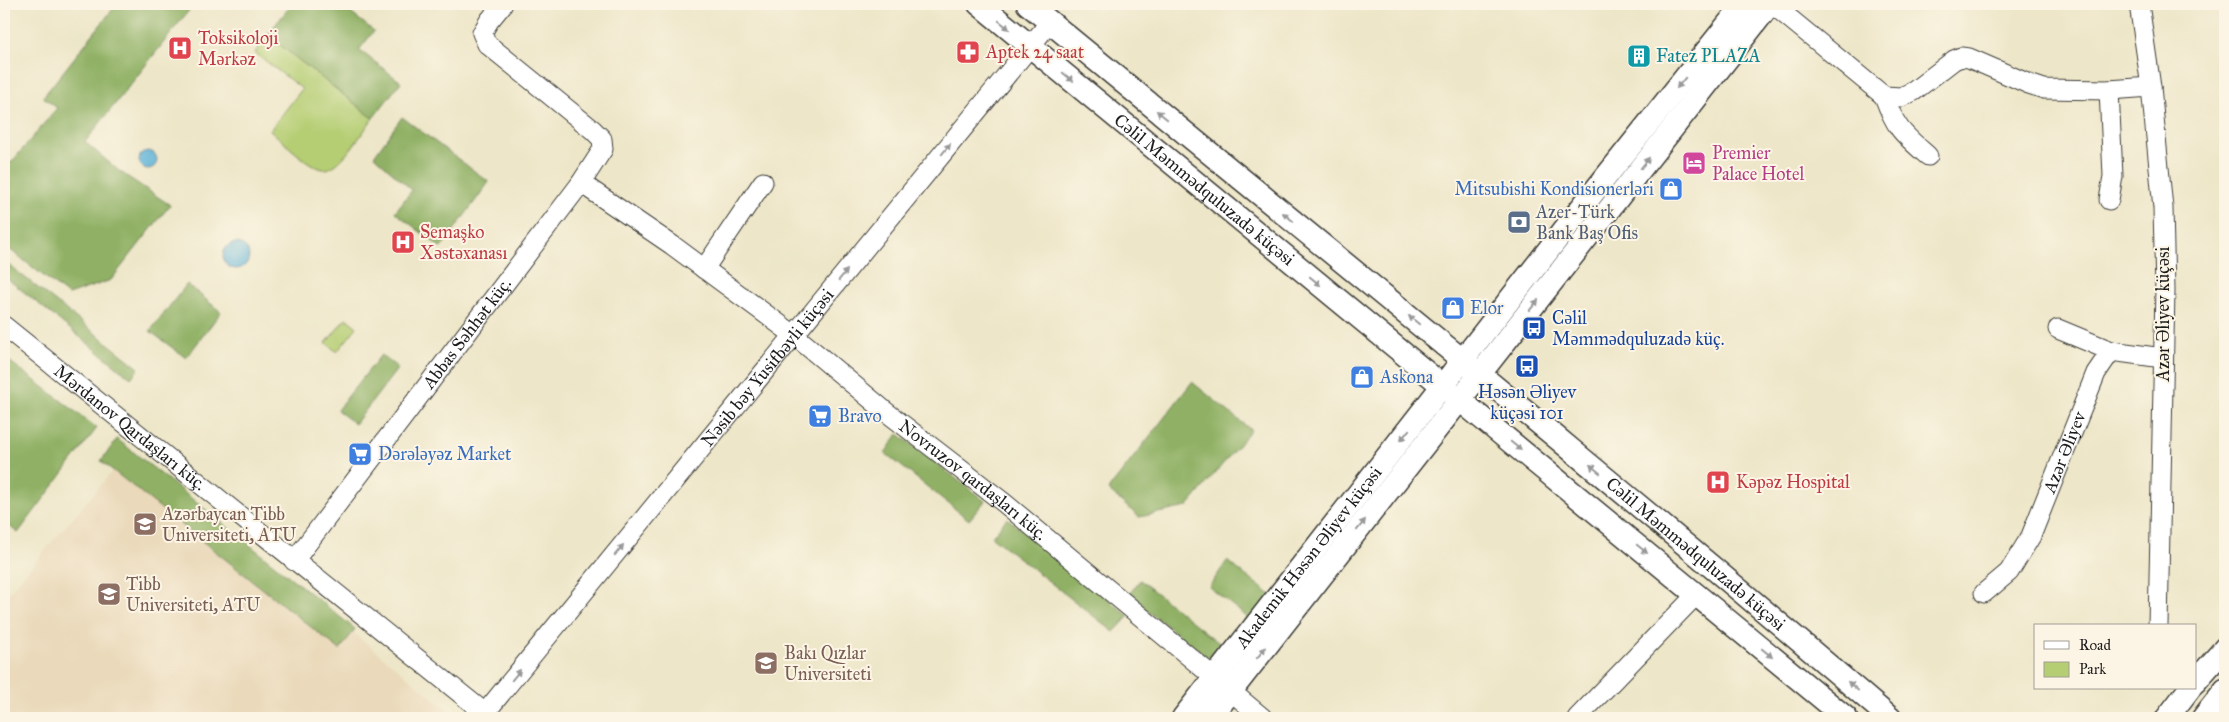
<svg xmlns="http://www.w3.org/2000/svg" width="2229" height="722" font-family="'IM FELL Great Primer',serif">
<rect width="100%" height="100%" fill="#fcf5e5"/>
<filter id="ink" filterUnits="userSpaceOnUse"><feTurbulence type="fractalNoise" baseFrequency=".02" numOctaves="2"/><feDisplacementMap in="SourceGraphic" scale="10" xChannelSelector="R" yChannelSelector="G"/><feConvolveMatrix kernelMatrix="1 2 1 2 8 2 1 2 1" color-interpolation-filters="sRGB"/></filter>
<filter id="wash" filterUnits="userSpaceOnUse"><feTurbulence type="fractalNoise" baseFrequency=".0096" numOctaves="4" result="noise"/><feDisplacementMap in="SourceGraphic" scale="20" xChannelSelector="R" yChannelSelector="G"/><feGaussianBlur stdDeviation="1.12" result="paint"/><feColorMatrix in="noise" values="0 0 0 0 0 0 0 0 0 0 0 0 0 0 0 0 0 1.4 0 .05"/><feComposite in="paint" operator="in"/></filter>
<g filter="url(#wash)">
<rect width="100%" height="100%" fill="#ede6c8"/>
<path fill="#ead9ba" d="M131,450L450,712L445,718H4V598Z"/>
<g fill="#b5ce73" stroke="#687548">
<path d="M267,35L373,118C364,130 339,172 323,169C307,166 283,141 270,130L302,89L255,53Z"/>
<path d="M346,318L357,327L337,352L326,343Z"/>
</g>
<g fill="#90b165" stroke="#566640">
<path d="M117,4H194L85,142L119,171L170,205L111,280L68,295L4,245V158L11,163L57,108L43,97Z"/>
<path d="M292,4H339L374,31L359,50L401,82L373,118L267,35Z"/>
<path d="M402,117L489,182L441,248L395,212L412,190L374,156Z"/>
<path d="M4,261L139,368L131,378L4,276Z"/>
<path d="M187,284L221,312L186,358L150,331Z"/>
<path d="M381,355L398,368L355,424L337,410Z"/>
<path d="M4,357L97,428L18,533L4,522Z"/>
<path d="M1192,382L1251,430L1187,507L1139,517L1108,490Z"/>
<path d="M898,434L985,501L969,520L885,453Z"/>
<path d="M117,439L355,629L340,650L101,461Z"/>
<path d="M1007,518L1129,616L1114,632L992,537Z"/>
<path d="M1227,561L1272,596L1218,665L1128,596L1140,580L1224,647L1247,617L1209,587Z"/>
</g>
<g fill="#5ab1d7" stroke="#3b667a">
<circle cx="148" cy="160" r="9"/>
<circle cx="236" cy="256" r="13"/>
</g>
</g>
<g filter="url(#ink)">
<g fill="none" stroke-linecap="round" stroke-linejoin="round">
<g stroke="#3b3a36" stroke-width="21">
<g id="minor">
<path d="M1772,4L1884,96L1901,97L1914,91L1954,60L1961,57L1969,58L2029,84L2044,89L2109,90L2151,87"/>
<path d="M2139,4L2151,87L2163,208L2165,290L2158,626"/>
<path d="M1884,96C1896,129 1902,133 1928,156"/>
<path id="s1" d="M581,183L672,245L794,335L885,411L1003,502L1263,718"/>
<path d="M2109,200L2113,176L2109,90"/>
<path d="M704,269L763,182"/>
<path id="s2" d="M4,326L491,718"/>
<path d="M2058,329L2111,351"/>
<path id="s3" d="M294,561L581,183L603,149L602,139L593,130L487,44L482,33L489,21L503,4"/>
<path id="s4" d="M1984,593L2009,572L2031,536L2096,373L2111,351L2163,358"/>
<path id="s5" d="M485,713L1050,22"/>
<path d="M1577,718L1697,594"/>
</g>
</g>
<g stroke="#3b3a36" stroke-width="25">
<g id="major">
<path id="s6" d="M979,4L1846,718"/>
<path id="s7" d="M1028,4C1316,241 1607,475 1890,718"/>
<path d="M2195,682L2225,648"/>
<path id="s8" d="M1183,718L1593,193L1744,4"/>
<path d="M1210,718L1770,4"/>
<path d="M2167,718L2190,688"/>
<path d="M2203,718L2225,690"/>
</g>
</g>
<use href="#minor" stroke="#fff" stroke-width="19"/>
<use href="#major" stroke="#fff" stroke-width="22"/>
</g>
<defs><path id="oneway-solid" d="M-6-.8H1V-3.2L6.5 0L1 3.2V.8H-6Z" transform="scale(1.25)"/></defs>
<g fill="#999">
<use href="#oneway-solid" transform="translate(1004 25) rotate(40)"/>
<use href="#oneway-solid" transform="translate(1068 77) rotate(39)"/>
<use href="#oneway-solid" transform="translate(1681 83) rotate(129)"/>
<use href="#oneway-solid" transform="translate(1162 115) rotate(-141)"/>
<use href="#oneway-solid" transform="translate(946 149) rotate(-51)"/>
<use href="#oneway-solid" transform="translate(1645 163) rotate(-52)"/>
<use href="#oneway-solid" transform="translate(1288 217) rotate(-141)"/>
<use href="#oneway-solid" transform="translate(843 275) rotate(-51)"/>
<use href="#oneway-solid" transform="translate(1315 281) rotate(40)"/>
<use href="#oneway-solid" transform="translate(1534 305) rotate(-51)"/>
<use href="#oneway-solid" transform="translate(1414 320) rotate(-141)"/>
<use href="#oneway-solid" transform="translate(1405 435) rotate(128)"/>
<use href="#oneway-solid" transform="translate(1516 446) rotate(39)"/>
<use href="#oneway-solid" transform="translate(1595 469) rotate(-140)"/>
<use href="#oneway-solid" transform="translate(1361 525) rotate(-52)"/>
<use href="#oneway-solid" transform="translate(1642 549) rotate(39)"/>
<use href="#oneway-solid" transform="translate(619 550) rotate(-51)"/>
<use href="#oneway-solid" transform="translate(1261 653) rotate(-52)"/>
<use href="#oneway-solid" transform="translate(1767 653) rotate(40)"/>
<use href="#oneway-solid" transform="translate(516 675) rotate(-51)"/>
<use href="#oneway-solid" transform="translate(1853 686) rotate(-139)"/>
</g>
</g>
<defs>
<g id="hospital-square" transform="scale(1.25)"><rect x="-9" y="-9" width="18" height="18" rx="4" fill="#e0444e" stroke="#fcf5e5"/><path d="M-5-5h3v3.5h4V-5h3V5h-3V1.5h-4V5h-3Z" fill="#fff"/></g>
<g id="pharmacy-square" transform="scale(1.25)"><rect x="-9" y="-9" width="18" height="18" rx="4" fill="#e0444e" stroke="#fcf5e5"/><path d="M-2-6h4v4h4v4h-4v4h-4v-4h-4v-4h4Z" fill="#fff"/></g>
<g id="building-square" transform="scale(1.25)"><rect x="-9" y="-9" width="18" height="18" rx="4" fill="#0f9aa8" stroke="#fcf5e5"/><path d="M-4-6H4V6H1V3H-1V6H-4ZM-2.5-4.3h1.7v1.8h-1.7ZM.8-4.3h1.7v1.8H.8ZM-2.5-1h1.7V.8h-1.7ZM.8-1h1.7V.8H.8Z" fill="#fff"/></g>
<g id="hotel-square" transform="scale(1.25)"><rect x="-9" y="-9" width="18" height="18" rx="4" fill="#d1479c" stroke="#fcf5e5"/><path d="M-6-4.5h1.5V1H6V5H4.5V3h-9V5H-6ZM-4 0a1.8 1.8 0 1 1 3.6 0ZM.5 0V-2.5h3Q6-2.5 6 0Z" fill="#fff"/></g>
<g id="shop-square" transform="scale(1.25)"><rect x="-9" y="-9" width="18" height="18" rx="4" fill="#3f7fe0" stroke="#fcf5e5"/><path d="M-5-2.5h2.3a2.7 3.5 0 0 1 5.4 0H5L5.5 6h-11ZM-1.5-2.5h3a1.5 2.3 0 0 0-3 0Z" fill="#fff"/></g>
<g id="bank-square" transform="scale(1.25)"><rect x="-9" y="-9" width="18" height="18" rx="4" fill="#5c6f8a" stroke="#fcf5e5"/><path d="M-6-4H6V4H-6ZM0-2.3a2.3 2.3 0 1 0 0 4.6a2.3 2.3 0 1 0 0-4.6Z" fill="#fff"/></g>
<g id="bus-square" transform="scale(1.25)"><rect x="-9" y="-9" width="18" height="18" rx="4" fill="#1a4fb4" stroke="#fcf5e5"/><path d="M-5-6H5V4H4V6H2V4H-2V6H-4V4H-5ZM-3.5-4V0h7V-4ZM-3.5 1.2v1.5H-2V1.2ZM2 1.2v1.5H3.5V1.2Z" fill="#fff"/></g>
<g id="supermarket-square" transform="scale(1.25)"><rect x="-9" y="-9" width="18" height="18" rx="4" fill="#3f7fe0" stroke="#fcf5e5"/><path d="M-6-5.5h2.5l.6 2H6L4.5 2H-2.5L-4.4-4H-6ZM-1.5 3.2a1.3 1.3 0 1 0 .1 0ZM3 3.2a1.3 1.3 0 1 0 .1 0Z" fill="#fff"/></g>
<g id="university-square" transform="scale(1.25)"><rect x="-9" y="-9" width="18" height="18" rx="4" fill="#8d6e63" stroke="#fcf5e5"/><path d="M0-5L7-2L0 1L-7-2ZM-4 1L0 2.5L4 1V4Q0 6-4 4Z" fill="#fff"/></g>
</defs>
<g fill-rule="evenodd">
<use href="#hospital-square" x="180" y="48"/>
<use href="#pharmacy-square" x="968" y="52"/>
<use href="#building-square" x="1639" y="56"/>
<use href="#hotel-square" x="1694" y="163"/>
<use href="#shop-square" x="1671" y="189"/>
<use href="#bank-square" x="1519" y="222"/>
<use href="#hospital-square" x="403" y="242"/>
<use href="#shop-square" x="1453" y="308"/>
<use href="#bus-square" x="1534" y="328"/>
<use href="#bus-square" x="1527" y="366"/>
<use href="#shop-square" x="1362" y="377"/>
<use href="#supermarket-square" x="820" y="416"/>
<use href="#supermarket-square" x="360" y="454"/>
<use href="#hospital-square" x="1718" y="482"/>
<use href="#university-square" x="145" y="524"/>
<use href="#university-square" x="109" y="594"/>
<use href="#university-square" x="766" y="663"/>
</g>
<g text-anchor="middle" stroke-width="4" stroke-linejoin="round" paint-order="stroke">
<g font-size="18" fill="#be3a42" stroke="#fcf5e5" text-anchor="start">
<text x="198" y="44">Toksikoloji<tspan x="198" dy="21">Mərkəz</tspan></text>
<text x="986" y="58">Aptek 24 saat</text>
<text x="420" y="238">Semaşko<tspan x="420" dy="21">Xəstəxanası</tspan></text>
<text x="1736" y="488">Kəpəz Hospital</text>
</g>
<g font-size="18" fill="#0d838f" stroke="#fcf5e5" text-anchor="start">
<text x="1656" y="62">Fatez PLAZA</text>
</g>
<g font-size="18" fill="#b23c85" stroke="#fcf5e5" text-anchor="start">
<text x="1712" y="159">Premier<tspan x="1712" dy="21">Palace Hotel</tspan></text>
</g>
<g font-size="18" fill="#366cbe" stroke="#fcf5e5" text-anchor="start">
<text x="1654" y="195" text-anchor="end">Mitsubishi Kondisionerləri</text>
<text x="1470" y="314">Elor</text>
<text x="1380" y="383">Askona</text>
<text x="838" y="422">Bravo</text>
<text x="378" y="460">Dərələyəz Market</text>
</g>
<g font-size="18" fill="#1c1c1c" stroke="#fcf5e5">
<text dy="6" stroke="none"><textPath href="#s6" startOffset="292">Cəlil Məmmədquluzadə küçəsi</textPath></text>
<text transform="translate(2163 314) rotate(-90)" y="6">Azər Əliyev küçəsi</text>
<text dy="6" stroke="none"><textPath href="#s3" startOffset="286">Abbas Səhhət küç.</textPath></text>
<text dy="6" stroke="none"><textPath href="#s5" startOffset="446">Nəsib bəy Yusifbəyli küçəsi</textPath></text>
<text dy="6" stroke="none"><textPath href="#s2" startOffset="162">Mərdanov Qardaşları küç.</textPath></text>
<text dy="6" stroke="none"><textPath href="#s4" startOffset="165">Azər Əliyev</textPath></text>
<text dy="6" stroke="none"><textPath href="#s1" startOffset="492">Novruzov qardaşları küç.</textPath></text>
<text dy="6" stroke="none"><textPath href="#s7" startOffset="865">Cəlil Məmmədquluzadə küçəsi</textPath></text>
<text dy="6" stroke="none"><textPath href="#s8" startOffset="204">Akademik Həsən Əliyev küçəsi</textPath></text>
</g>
<g font-size="18" fill="#4e5e75" stroke="#fcf5e5" text-anchor="start">
<text x="1536" y="218">Azer-Türk<tspan x="1536" dy="21">Bank Baş Ofis</tspan></text>
</g>
<g font-size="18" fill="#164399" stroke="#fcf5e5" text-anchor="start">
<text x="1552" y="324">Cəlil<tspan x="1552" dy="21">Məmmədquluzadə küç.</tspan></text>
<text x="1527" y="398" text-anchor="middle">Həsən Əliyev<tspan x="1527" dy="21">küçəsi 101</tspan></text>
</g>
<g font-size="18" fill="#785e54" stroke="#fcf5e5" text-anchor="start">
<text x="162" y="520">Azərbaycan Tibb<tspan x="162" dy="21">Universiteti, ATU</tspan></text>
<text x="126" y="590">Tibb<tspan x="126" dy="21">Universiteti, ATU</tspan></text>
<text x="784" y="659">Bakı Qızlar<tspan x="784" dy="21">Universiteti</tspan></text>
</g>
</g>
<rect width="2229" height="722" fill="none" stroke="#fcf5e5" stroke-width="20"/>
<rect x="2034" y="624" width="162" height="65" fill="#fcf5e5" stroke="#a29e95"/>
<rect x="2044" y="641" width="25" height="8" fill="#ffffff" stroke="#a29e95"/>
<text x="2079" y="650" font-size="15" fill="#1c1c1c">Road</text>
<rect x="2044" y="662" width="25" height="15" fill="#b5ce73" stroke="#a29e95"/>
<text x="2079" y="674" font-size="15" fill="#1c1c1c">Park</text>
</svg>
